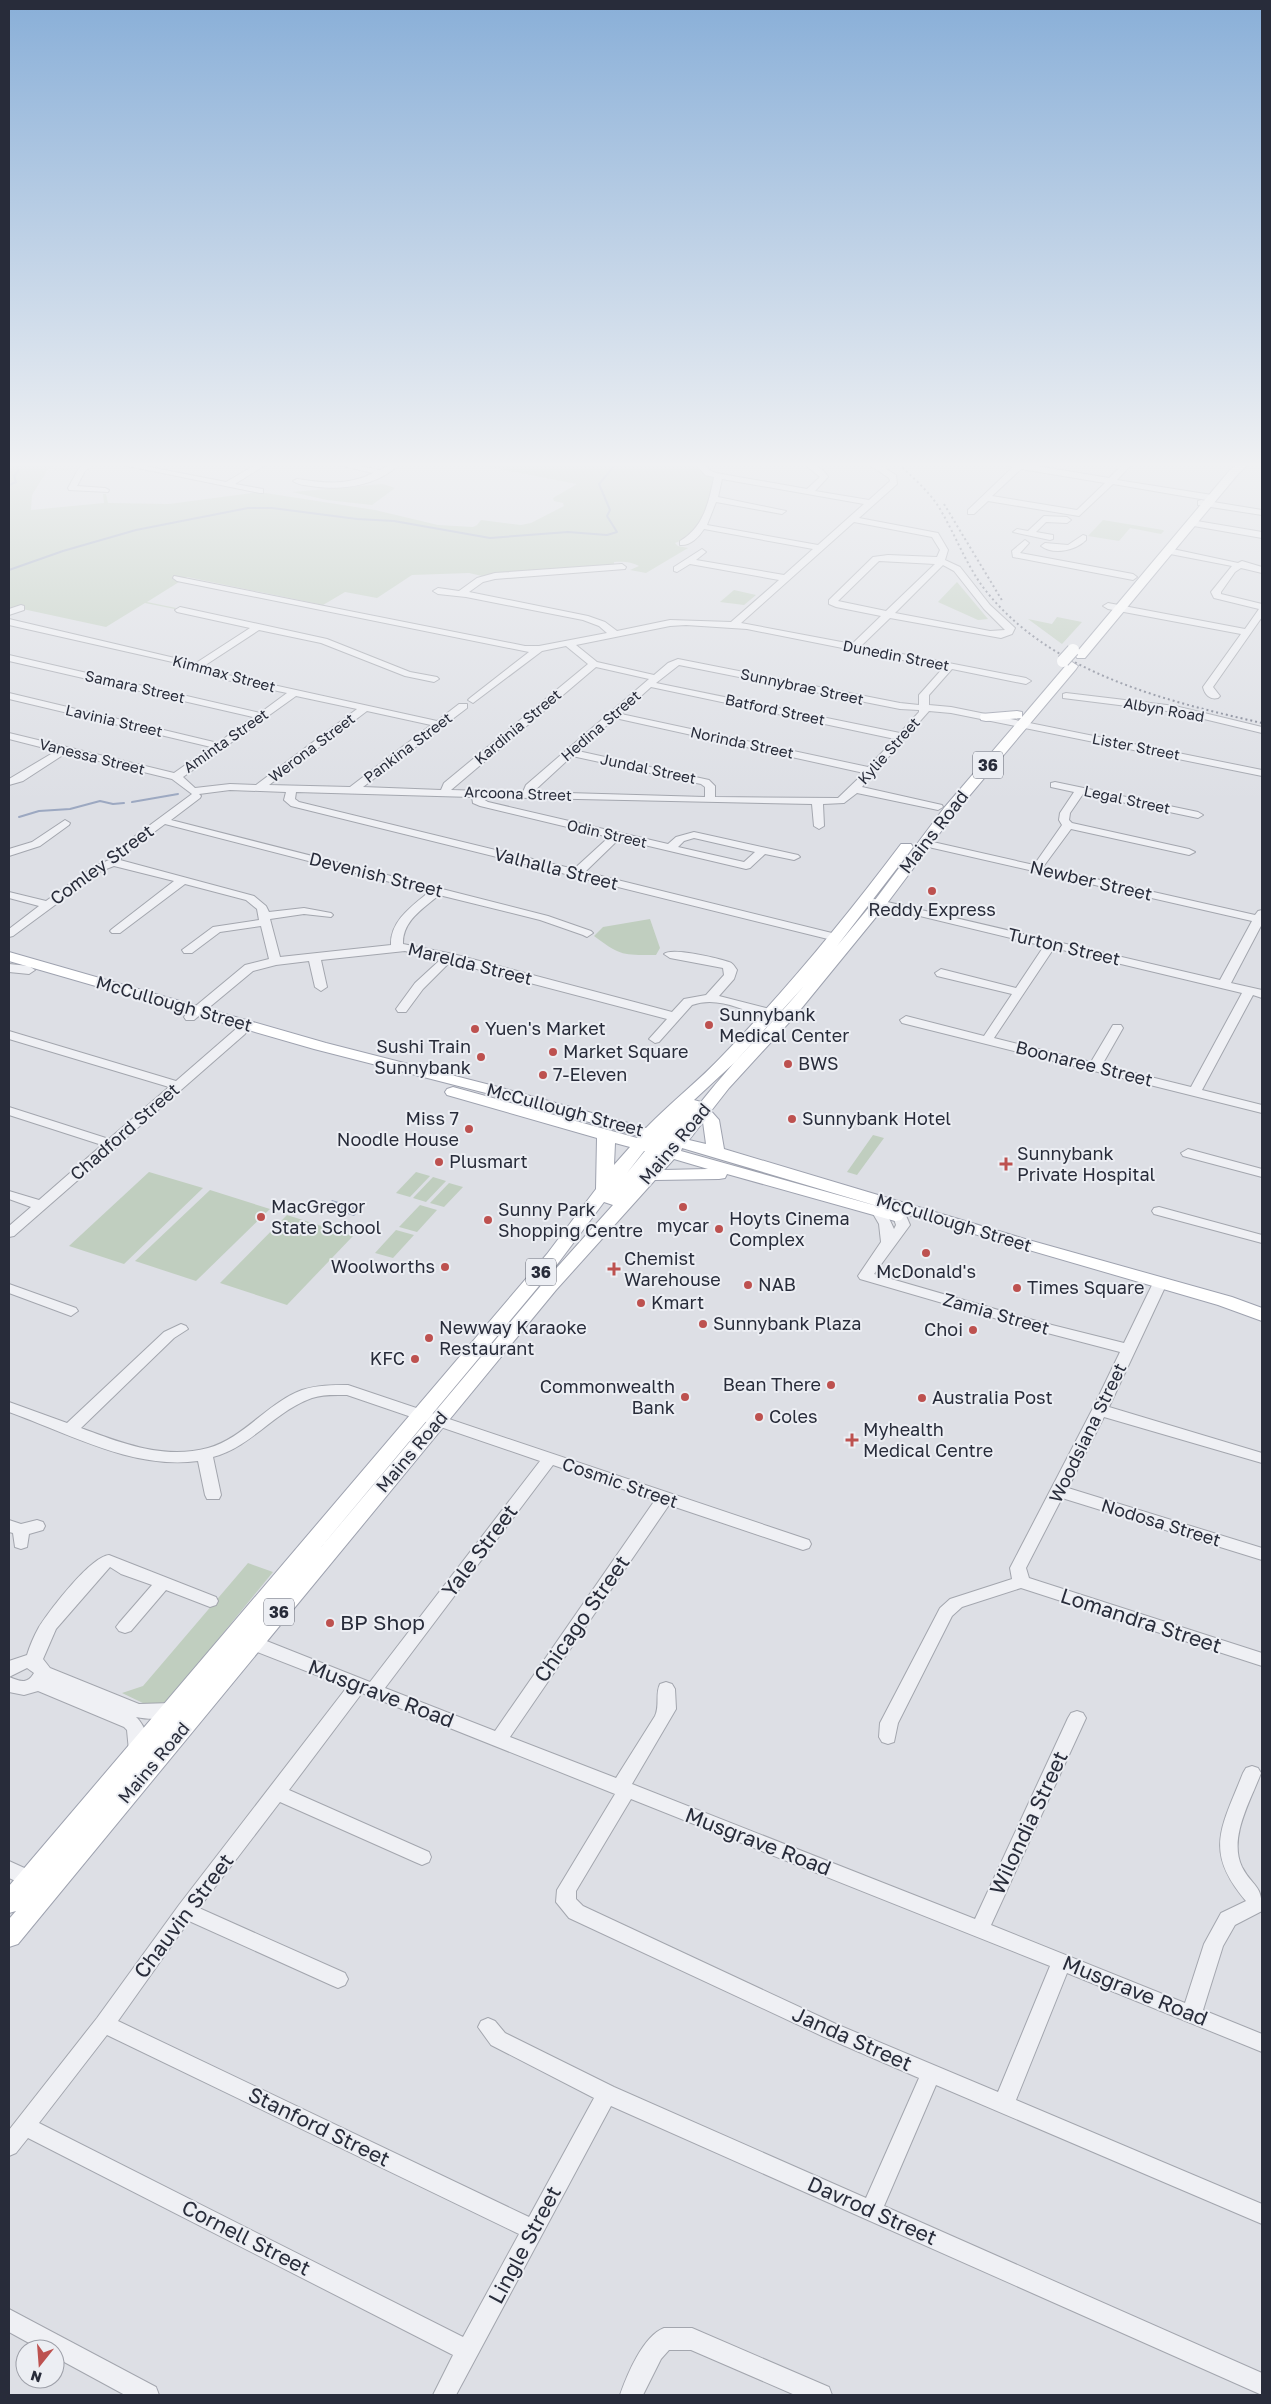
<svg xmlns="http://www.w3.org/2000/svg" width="1271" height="2404" font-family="'Golos Text',sans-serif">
<rect width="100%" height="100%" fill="#dddfe5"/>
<g fill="#c0cebf">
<path d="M9,464H53L50,468L77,470L48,469L32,495L31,510L104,503L103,494H106L108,503L169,504L259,492L375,510L438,525L473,527L477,525L481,520L521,525L531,523L564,506L563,503L554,501L553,498L577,484L478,465L479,464H695L713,477L707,510L688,538L675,543L678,546L688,548L646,573L630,570L639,566C633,562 622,561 614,562V566L482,576L469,573L412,575L377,598L345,592L323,605L187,577L147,602L176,608L175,609L145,603L106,627L18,608L9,610Z"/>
<path d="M383,484L395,488L372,505L327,500L292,492Z"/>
<path d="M1103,520L1163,530L1164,531L1161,534L1130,528L1119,541L1088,536Z"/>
<path d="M957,582L988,619L978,620L938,602Z"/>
<path d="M734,590L756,595L744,605L720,602Z"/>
<path d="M1057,617L1082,622L1062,644L1028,619L1052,624Z"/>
<path d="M650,919L660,948L656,955C622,955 621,956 594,936L603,927Z"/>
<path d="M873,1135L884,1138L857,1175L847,1172Z"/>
<path d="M149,1172L203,1188L124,1264L69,1246Z"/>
<path d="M416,1172L430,1176L410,1197L396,1193Z"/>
<path d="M433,1177L446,1181L426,1202L413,1198Z"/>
<path d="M449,1183L463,1187L444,1207L430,1203Z"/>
<path d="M210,1190L270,1209L196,1281L135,1261Z"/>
<path d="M420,1205L437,1210L417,1232L399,1227Z"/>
<path d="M287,1215L353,1236L287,1305L220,1283Z"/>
<path d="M396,1230L414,1235L393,1258L375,1253Z"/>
<path d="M248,1563L273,1572L167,1702L147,1705L122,1693L143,1686Z"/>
</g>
<path fill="#9ca8c1" d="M332,1200L361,1209L354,1216L326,1207Z"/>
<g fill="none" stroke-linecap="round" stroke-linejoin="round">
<g stroke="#9ca8c1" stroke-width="2">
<path d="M9,485L16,482L14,476L18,471L17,464"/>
<path d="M9,570L63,551L136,530L248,508H272L357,519L394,521L490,538L568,532L607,535L617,532L607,516L610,510L599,484L616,464"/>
<path d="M132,802L178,794"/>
<path d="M19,817L39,811L70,809L100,801L113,804L124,803"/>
</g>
<g stroke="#a3a6ae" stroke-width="2">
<g id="minor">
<path d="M86,464H95L85,471L77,486L105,488L109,490L108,492L69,490L68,488L79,468Z"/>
<path d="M118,464H134L226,482L257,464H267L235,484L263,489V493H260Z"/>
<path d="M334,464H350L380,470L390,464H400C377,486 341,491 311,486C305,485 298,485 293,481L297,479C324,483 348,486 373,473Z"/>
<path d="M696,464H704L711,471L716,473L807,489L820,477L804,464C814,464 823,467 828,477L815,491L869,500L890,481L889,478L868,464H878L896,475L897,484L859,518L938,533L948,550L945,560L960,567L990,605L1015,628L1012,634L1001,638L890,618L861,646L1026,678L1031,681L1026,684L952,669L929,695V705L951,707L1262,770V776L951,713L929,711L862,787L942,805L943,807L938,810L857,793L844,803L823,804L824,826L819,829L814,826L812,804L483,797V799L488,802L668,844L676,837L694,832L798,855L800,857L794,860L765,854L750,868L746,869L619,839L585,872L840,935L842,937L836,941L291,806L284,800L286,792L230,790L199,794L201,796L200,798L171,820L548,916L591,931L593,933L587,937L583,935L540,920L439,895C424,908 402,921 403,944L453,954L672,1012L684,999L706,995L724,975L723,968L670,958L664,954C671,947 718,958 729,962C733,963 735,967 737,970L734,979L719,996L766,1008L787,1019L781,1023C753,1016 722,994 692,1005L659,1042L655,1043L649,1039L667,1019L450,962L423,989L406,1012H398L396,1009L415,983L440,960L405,951L321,960L327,987L321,991L315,987L309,961L276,965L253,971L194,1020H186L184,1017L186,1014L245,965L269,959L261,926L220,932L192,953H184L182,950L213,927L259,920L257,909L246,900L185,884L120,933H112L110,931L112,929L174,881L114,866L101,871L13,936L9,937V929L39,906L9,898V892L46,901L93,867L109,860L115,851L192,794L172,779L66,753L23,781L9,785V779L56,751L9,739V733L174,773L211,747L9,699V693L218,743L253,717L9,661V655L260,713L287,693L222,679L177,663L9,625V619L196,663L250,628L177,612L175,610L180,607L327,639L410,672L437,677L439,679L434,682L405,676L321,643L259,630L204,666L228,675L437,721L459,704H467V708L363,787L441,790L444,783L588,664L566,646L542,651L473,703L468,700L470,698L529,652L177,581L173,578L174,576L525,646H539L607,633L599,626L583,620L466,597L438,594L433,591L438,588L459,591L477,578L495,573L622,564L626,567L625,569L495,579L483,582L469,592L588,616L605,622L617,631L670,620L731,622L779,580L690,564L677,572L674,571V567L702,549L706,552L696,560L784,575L813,549L704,529C699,537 690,546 680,545V541C703,528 709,503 714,477L705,475ZM722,479L864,504L818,545L707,525L716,502L782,514L786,511L718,497ZM854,522L932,537L940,550L937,557L888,555L873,557L829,600V604L836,607L881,616L852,644L741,623ZM879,561L935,564L886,611L838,601ZM943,565L954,571L984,609L1005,630L990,631L895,613ZM686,625L747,629L943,668L919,695V705L900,703L678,659L668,663L654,675L597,662L576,645L670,626ZM679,665L900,709L919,710V712L900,733L656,683ZM596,667L649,679L526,785L523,792L451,790ZM651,687L895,739L868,767L621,714ZM296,696L357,709L256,785L230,784L195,788L183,777ZM367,711L431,725L350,787L269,785ZM615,718L864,773L838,798L715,797V786L709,780L578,751ZM572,756L701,784L705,787V797L533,792ZM296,792L472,797L473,803L480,806L609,837L574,869L299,802L295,799ZM165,824L429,892C412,906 390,921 391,945L280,957L270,919L304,914L331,917L333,915L331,913L304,908L269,912L266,906L254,896L120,860L123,855ZM694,838L755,852L744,862L678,847L684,841Z"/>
<path d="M1003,464H1025L1109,478L1123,464H1132L1117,480L1212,495L1216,498L1212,501L1113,484L1079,516L988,501L974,514H968V510L1013,467ZM1021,469L1105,483L1077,510L992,496Z"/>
<path d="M1201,500L1262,510V515L1198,505V501Z"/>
<path d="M1044,516L1067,517L1071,520L1067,523L1046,522L1036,532L1053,535V539L1050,540L1013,532L1017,529L1028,531Z"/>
<path d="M1191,520L1262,532V538L1188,525V521Z"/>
<path d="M1083,535L1086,536V540C1075,551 1053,555 1041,546L1045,543L1068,545Z"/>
<path d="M1025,540L1029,543L1020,553L1133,574L1137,577L1133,580L1013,557L1012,551Z"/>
<path d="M1168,548L1238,563L1242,561L1262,567V573L1241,568L1235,572L1221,592V594L1262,604V617L1213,687L1220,696L1218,698C1210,700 1205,695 1203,687L1241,634L1108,609L1103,606L1108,603L1245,629L1259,609L1214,598L1211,592L1232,566L1165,553V549Z"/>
<path d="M21,605L24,606V610L9,615V609Z"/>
<path d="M1066,693L1175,706L1262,727V733L1175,712L1063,698V694Z"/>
<path d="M1055,782L1198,812L1203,815L1198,818L1083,794L1070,813L1069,820L1072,823L1189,849L1195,852L1189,855L1071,829L1043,867L1255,915L1258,911L1262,910V924L1231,983L1262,990V998L1253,995L1202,1090L1262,1105V1113L902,1023L900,1020L906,1016L984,1036L1012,994L937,976L935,973L941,969L1016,988L1044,946L862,902V898L866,897L1220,980L1252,921L924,846L919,843L924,840L1034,865L1062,825L1059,820L1060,813L1074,792L1051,787V783ZM1054,948L1242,993L1191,1087L1102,1065L1123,1028L1121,1025H1113L1091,1062L994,1038Z"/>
<path d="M65,820L70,823L69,825L40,846L9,856V849L32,842Z"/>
<path d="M9,964L29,966L35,970L29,974L9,972Z"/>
<path d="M241,1027L245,1028L247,1031L245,1034L14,1236L9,1237V1226L31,1207L9,1199V1191L39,1200L102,1145L9,1115V1107L109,1139L169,1087L9,1039V1031L176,1081L237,1028Z"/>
<path d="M1188,1149L1262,1169V1177L1183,1156L1181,1153Z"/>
<path d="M887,1203L904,1211L910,1225L874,1274L1040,1322L1124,1343L1153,1283L1160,1278L1165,1280L1167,1283L1109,1407L1262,1453V1463L1104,1417L1068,1488L1262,1548V1560L1062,1498L1026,1568L1029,1578L1262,1653V1666L1021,1588L962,1607L952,1616L898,1723L894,1742L888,1744L882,1742L879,1737L880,1723L940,1608L950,1599L1012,1579L1010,1568L1092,1410L1120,1352L1032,1329L860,1279L858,1276L881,1242L879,1224L872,1212ZM886,1212L893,1216L896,1225L894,1229Z"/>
<path d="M1159,1207L1262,1235V1243L1154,1214L1152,1211L1154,1208Z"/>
<path d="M9,1284L76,1308L78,1311L71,1316L9,1293Z"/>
<path d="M181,1324L186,1326L188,1329L174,1338L81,1428C121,1443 164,1460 208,1448C244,1438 267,1403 302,1390C317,1385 332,1385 348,1385L809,1540L811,1544L809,1548L803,1550L669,1505L510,1737L616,1778L655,1716C660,1705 655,1694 660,1684L666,1682L672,1684L675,1689L676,1709L632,1784L975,1919L1068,1718L1071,1713L1077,1711L1083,1713L1086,1718L991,1925L1185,2003L1204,1944L1221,1913L1246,1901C1203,1851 1222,1827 1243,1773L1246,1768L1252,1766L1258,1768L1261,1773C1251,1800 1228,1838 1242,1867C1253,1888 1262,1883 1262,1911L1235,1925L1223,1946L1203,2010L1262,2034V2052L1067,1973L1016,2100L1262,2204V2224L936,2085L884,2206L1262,2373V2395L611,2106L456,2395H433L453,2355L28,2138L16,2153L9,2156V2130L97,2018L179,1905L347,1687L247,1648L244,1643L247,1638L253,1637L259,1638L370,1682L540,1461L347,1395C335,1395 324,1394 312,1398C275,1411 251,1447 213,1457L221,1495L219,1499H207L205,1495L198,1461C133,1470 68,1433 9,1412V1402L67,1423L164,1332ZM553,1465L655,1500L495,1731L385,1688ZM362,1693L615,1794L557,1890L556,1902L569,1918L822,2036L919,2078L866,2198L614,2087L505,2033L495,2021L488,2018L481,2021L478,2027L491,2045L594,2098L529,2217L118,2021L189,1921L331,1985L338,1988L345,1985L348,1979L345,1973L199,1908L280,1802L415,1862L422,1865L429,1862L431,1857L429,1852L289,1790ZM631,1799L1050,1966L998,2092L836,2024L583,1906L576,1899V1891ZM107,2035L519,2234L463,2337L39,2123Z"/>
<path d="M9,1520L21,1524L37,1520L43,1522L45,1526L43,1530L29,1534L27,1547L21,1549L15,1547L13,1533L9,1532Z"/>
<path d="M109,1555L216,1597L218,1601L216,1605L210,1607L166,1590L131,1631L125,1633L119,1631L116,1627L119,1623L152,1585L121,1574L110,1567L56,1629L43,1659L50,1668L139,1704L172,1703L178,1705L181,1710L178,1715C165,1719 150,1720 136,1717C146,1726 151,1744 144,1756L138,1758L132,1756L129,1751L127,1730L124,1727L38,1691L24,1695L9,1692V1661L27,1655C30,1645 34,1636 39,1627C50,1610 90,1557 109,1555ZM27,1668L34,1673C27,1685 20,1681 9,1677Z"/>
<path d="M9,1861L42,1876L44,1882L42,1888L35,1890L9,1878Z"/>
<path d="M9,2309L156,2387L159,2395H125L55,2357V2349H40L9,2332Z"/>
<path d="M664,2328H692L829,2387L832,2395H795L691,2350H669L661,2359L643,2395H620C627,2375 643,2336 664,2328Z"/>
</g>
</g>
<g stroke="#9ea2af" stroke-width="2">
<g id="major">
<path d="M1238,464H1249L1238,474L1085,658H1077L1075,655L1077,652L1230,470Z"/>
<path d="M1072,662L1078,666L1076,669L954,814L885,906L796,1015L729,1088L711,1111L719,1120L724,1149L1025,1239L1232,1297L1262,1308V1321L1218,1305L902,1213L904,1216L901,1220L895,1221L727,1174L725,1178L719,1179L655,1180L556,1290L18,1944L9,1947V1919L16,1911L9,1913V1886L547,1254L596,1189L597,1138L447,1095L445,1092L447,1089L453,1087L637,1138L639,1136L486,1093L314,1049L9,961V952L326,1043L498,1087L646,1128C671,1102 700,1080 724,1054C788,988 846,917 901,844H911L913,847L911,850L837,946L875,900L944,808L1021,718L986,721L981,720L980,717L981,714L1017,711L1022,712V717L1068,663ZM804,986C771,1025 733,1061 701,1102L694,1100L734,1063ZM703,1122L706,1144L689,1140ZM615,1143L630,1147L614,1165ZM682,1148L884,1208L681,1151ZM644,1151H645L627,1173ZM674,1159L708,1169L664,1170ZM604,1202L613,1205L544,1282L317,1552L559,1262Z"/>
</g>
</g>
<use href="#minor" fill="#eff0f4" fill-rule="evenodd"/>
<use href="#major" fill="#fff" fill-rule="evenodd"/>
<g stroke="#787d8d" stroke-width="2" stroke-dasharray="2 3" stroke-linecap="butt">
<path d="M899,464C913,478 929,491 940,509C956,536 967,567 986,591C1051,673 1165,701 1262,723"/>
<path d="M944,504L1003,602"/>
</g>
<g stroke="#9ea2af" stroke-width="14" stroke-linecap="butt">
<path id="major-bridge" d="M1063,661L1073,650"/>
</g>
<use href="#major-bridge" stroke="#fff" stroke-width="12"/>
</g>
<linearGradient id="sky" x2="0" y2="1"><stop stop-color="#89afd8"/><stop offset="0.58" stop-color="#f0f1f3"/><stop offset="1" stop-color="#f0f1f3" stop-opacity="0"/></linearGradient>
<rect width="1271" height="801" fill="url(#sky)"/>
<g fill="#bd514f" stroke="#eceef3" stroke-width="2">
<circle cx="932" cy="891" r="5"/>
<circle cx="709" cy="1025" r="5"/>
<circle cx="475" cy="1029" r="5"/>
<circle cx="553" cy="1052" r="5"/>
<circle cx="481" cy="1057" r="5"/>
<circle cx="788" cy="1064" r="5"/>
<circle cx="543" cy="1075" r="5"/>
<circle cx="792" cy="1119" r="5"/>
<circle cx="469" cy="1129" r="5"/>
<circle cx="439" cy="1162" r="5"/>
<path d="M1003.5 1156.5h5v5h5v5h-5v5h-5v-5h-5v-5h5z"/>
<circle cx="683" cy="1207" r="5"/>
<circle cx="261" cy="1217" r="5"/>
<circle cx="488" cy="1220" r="5"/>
<circle cx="719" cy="1229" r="5"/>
<circle cx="926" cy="1253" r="5"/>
<circle cx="445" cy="1267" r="5"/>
<path d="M611.5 1261.5h5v5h5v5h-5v5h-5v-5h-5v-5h5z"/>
<circle cx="748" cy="1285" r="5"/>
<circle cx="1017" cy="1288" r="5"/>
<circle cx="641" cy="1303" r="5"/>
<circle cx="703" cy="1324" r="5"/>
<circle cx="973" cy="1330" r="5"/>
<circle cx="429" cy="1338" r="5"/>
<circle cx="415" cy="1359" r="5"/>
<circle cx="831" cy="1385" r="5"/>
<circle cx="685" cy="1397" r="5"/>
<circle cx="922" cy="1398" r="5"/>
<circle cx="759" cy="1417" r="5"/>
<path d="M849.5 1432.5h5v5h5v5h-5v5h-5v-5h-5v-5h5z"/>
<circle cx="330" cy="1623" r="5"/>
</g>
<g text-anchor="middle" stroke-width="4" stroke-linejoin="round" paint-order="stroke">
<g font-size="15" fill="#282c3a" stroke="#eceef3">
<text transform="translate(896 656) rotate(11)" y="5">Dunedin Street</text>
<text transform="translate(224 674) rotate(15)" y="5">Kimmax Street</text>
<text transform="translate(135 687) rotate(13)" y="5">Samara Street</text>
<text transform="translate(802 687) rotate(12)" y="5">Sunnybrae Street</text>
<text transform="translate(775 710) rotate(12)" y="5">Batford Street</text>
<text transform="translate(1164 710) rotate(10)" y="5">Albyn Road</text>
<text transform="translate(114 721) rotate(13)" y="5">Lavinia Street</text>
<text transform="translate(601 726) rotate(-41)" y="5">Hedina Street</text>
<text transform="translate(518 727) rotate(-40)" y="5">Kardinia Street</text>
<text transform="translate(226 741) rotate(-35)" y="5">Aminta Street</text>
<text transform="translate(742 743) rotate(12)" y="5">Norinda Street</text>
<text transform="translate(1136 747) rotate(11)" y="5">Lister Street</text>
<text transform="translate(312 748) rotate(-37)" y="5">Werona Street</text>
<text transform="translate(408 748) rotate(-37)" y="5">Pankina Street</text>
<text transform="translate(889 751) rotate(-48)" y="5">Kylie Street</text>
<text transform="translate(92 757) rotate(14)" y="5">Vanessa Street</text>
<text transform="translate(648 769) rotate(12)" y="5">Jundal Street</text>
<text transform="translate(518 794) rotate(2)" y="5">Arcoona Street</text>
<text transform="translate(1127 800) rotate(12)" y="5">Legal Street</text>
<text transform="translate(607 834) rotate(13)" y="5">Odin Street</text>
</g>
<g fill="#eceef3" stroke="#636672" stroke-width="1">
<rect x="973" y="751.5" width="30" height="27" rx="4"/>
<rect x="526" y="1258.5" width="30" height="27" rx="4"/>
<rect x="264" y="1598.5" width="30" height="27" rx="4"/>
</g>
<g font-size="16" font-weight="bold" fill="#282c3a">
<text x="988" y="771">36</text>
<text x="541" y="1278">36</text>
<text x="279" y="1618">36</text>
</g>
<g font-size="18" fill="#282c3a" stroke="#eceef3">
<text transform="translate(934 832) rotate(-52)" y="6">Mains Road</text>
<text transform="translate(102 865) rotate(-36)" y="6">Comley Street</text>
<text transform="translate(556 869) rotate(14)" y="6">Valhalla Street</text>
<text transform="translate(376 875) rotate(14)" y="6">Devenish Street</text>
<text transform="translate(1091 881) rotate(13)" y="6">Newber Street</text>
<text transform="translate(1064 947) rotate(13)" y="6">Turton Street</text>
<text transform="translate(470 964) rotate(14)" y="6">Marelda Street</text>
<text transform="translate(174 1004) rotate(16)" y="6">McCullough Street</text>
<text transform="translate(1084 1064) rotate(14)" y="6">Boonaree Street</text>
<text transform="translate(565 1110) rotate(15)" y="6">McCullough Street</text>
<text transform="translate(125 1132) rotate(-41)" y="6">Chadford Street</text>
<text transform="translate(675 1144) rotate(-50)" y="6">Mains Road</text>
<text transform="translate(954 1223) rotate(17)" y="6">McCullough Street</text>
<text transform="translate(996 1314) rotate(16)" y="6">Zamia Street</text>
<text transform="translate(1088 1433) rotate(-64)" y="6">Woodsiana Street</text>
<text transform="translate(412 1452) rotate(-50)" y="6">Mains Road</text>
<text transform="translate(620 1483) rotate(19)" y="6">Cosmic Street</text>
<text transform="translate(1161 1523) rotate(17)" y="6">Nodosa Street</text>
<text transform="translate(154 1763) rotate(-50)" y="6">Mains Road</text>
</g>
<g font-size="18" fill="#282c3a" stroke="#eceef3" text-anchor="start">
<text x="932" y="916" text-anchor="middle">Reddy Express</text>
<text x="719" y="1021">Sunnybank<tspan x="719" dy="21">Medical Center</tspan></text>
<text x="485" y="1035">Yuen's Market</text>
<text x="471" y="1053" text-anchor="end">Sushi Train<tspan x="471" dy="21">Sunnybank</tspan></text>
<text x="563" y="1058">Market Square</text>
<text x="798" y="1070">BWS</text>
<text x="553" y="1081">7-Eleven</text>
<text x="459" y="1125" text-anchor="end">Miss 7<tspan x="459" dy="21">Noodle House</tspan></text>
<text x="802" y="1125">Sunnybank Hotel</text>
<text x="1017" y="1160">Sunnybank<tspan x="1017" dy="21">Private Hospital</tspan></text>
<text x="449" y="1168">Plusmart</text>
<text x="271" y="1213">MacGregor<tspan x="271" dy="21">State School</tspan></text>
<text x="498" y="1216">Sunny Park<tspan x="498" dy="21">Shopping Centre</tspan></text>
<text x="729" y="1225">Hoyts Cinema<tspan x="729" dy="21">Complex</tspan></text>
<text x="683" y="1232" text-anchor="middle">mycar</text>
<text x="624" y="1265">Chemist<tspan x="624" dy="21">Warehouse</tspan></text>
<text x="435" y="1273" text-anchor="end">Woolworths</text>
<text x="926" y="1278" text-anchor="middle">McDonald's</text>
<text x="758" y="1291">NAB</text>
<text x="1027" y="1294">Times Square</text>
<text x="651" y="1309">Kmart</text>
<text x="713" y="1330">Sunnybank Plaza</text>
<text x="439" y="1334">Newway Karaoke<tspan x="439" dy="21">Restaurant</tspan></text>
<text x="963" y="1336" text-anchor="end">Choi</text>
<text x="405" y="1365" text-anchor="end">KFC</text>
<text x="821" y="1391" text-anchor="end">Bean There</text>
<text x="675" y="1393" text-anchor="end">Commonwealth<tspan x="675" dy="21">Bank</tspan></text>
<text x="932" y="1404">Australia Post</text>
<text x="769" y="1423">Coles</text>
<text x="863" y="1436">Myhealth<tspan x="863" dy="21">Medical Centre</tspan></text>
</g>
<g font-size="21" fill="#282c3a" stroke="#eceef3">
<text transform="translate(480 1551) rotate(-53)" y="7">Yale Street</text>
<text transform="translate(582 1619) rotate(-55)" y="7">Chicago Street</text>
<text transform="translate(1141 1621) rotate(18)" y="7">Lomandra Street</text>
<text transform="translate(381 1694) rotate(21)" y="7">Musgrave Road</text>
<text transform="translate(1029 1823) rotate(-65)" y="7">Wilondia Street</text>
<text transform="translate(758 1842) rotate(21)" y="7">Musgrave Road</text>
<text transform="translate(184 1916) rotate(-53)" y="7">Chauvin Street</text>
<text transform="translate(1135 1991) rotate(22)" y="7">Musgrave Road</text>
<text transform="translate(852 2039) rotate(24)" y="7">Janda Street</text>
<text transform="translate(319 2127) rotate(26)" y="7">Stanford Street</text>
<text transform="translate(872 2211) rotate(24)" y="7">Davrod Street</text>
<text transform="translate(246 2238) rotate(27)" y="7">Cornell Street</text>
<text transform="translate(525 2245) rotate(-62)" y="7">Lingle Street</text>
</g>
<g font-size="21" fill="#282c3a" stroke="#eceef3" text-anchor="start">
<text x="340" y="1630">BP Shop</text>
</g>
</g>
<rect width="1271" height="2404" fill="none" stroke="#282c3a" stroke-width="20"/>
<g transform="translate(40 2364) rotate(197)"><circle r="24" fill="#eceef3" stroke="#9ea0a9"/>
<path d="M0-4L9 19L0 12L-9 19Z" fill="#bd514f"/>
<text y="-8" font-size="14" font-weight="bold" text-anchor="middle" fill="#282c3a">N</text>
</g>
</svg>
